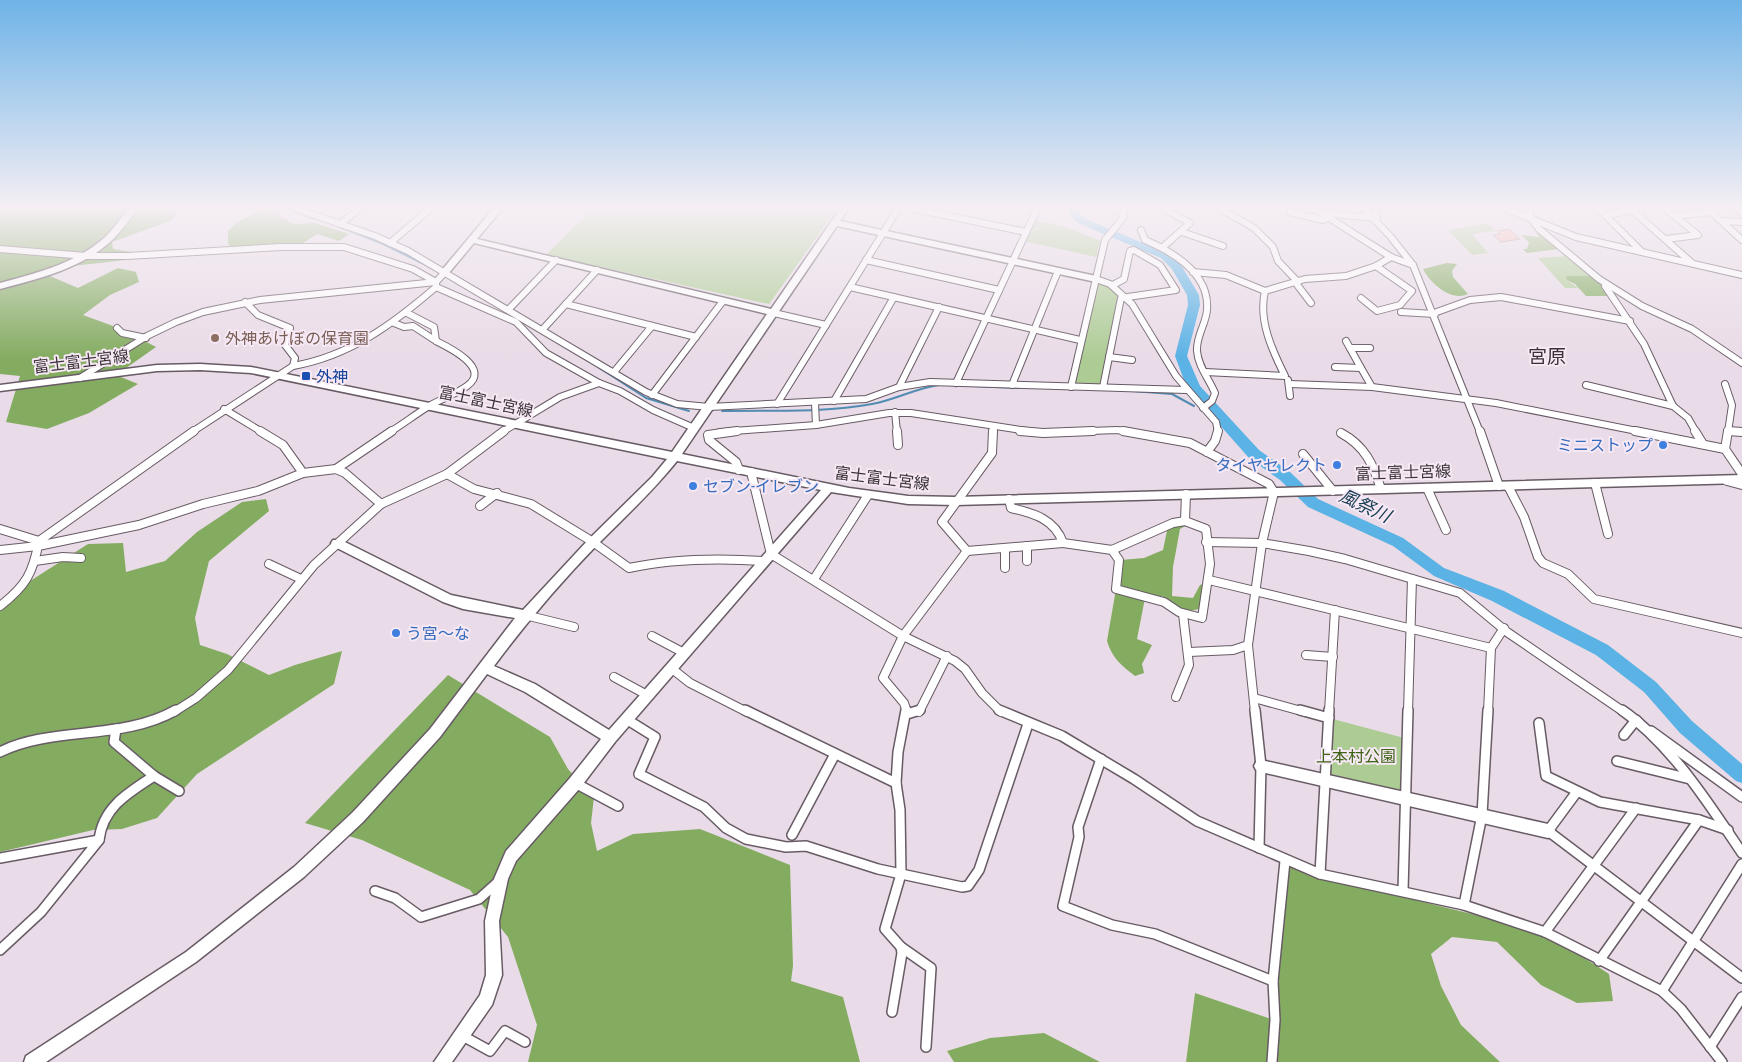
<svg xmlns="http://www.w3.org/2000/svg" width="1742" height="1062" font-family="'Roboto Condensed','Noto Sans JP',sans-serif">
<rect width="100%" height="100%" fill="#e9dbe7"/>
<g fill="#adcc94">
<path d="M592,209H837L769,304L546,255Z"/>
<path d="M1035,220L1069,228L1100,241L1096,257L1024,241Z"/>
<path d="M1483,224L1490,225L1496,231L1472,234L1488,253L1472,255L1448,230Z"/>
<path d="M1568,256L1595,276L1567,280L1578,288H1565L1538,258Z"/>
<path d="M1097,284H1104L1118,294L1100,385L1075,384Z"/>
<path d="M1329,718L1408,739L1406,797L1323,780Z"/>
</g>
<g fill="#84ac61">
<path d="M0,209H179L172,220L112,242L113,249L137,253L126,260L63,267L50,276L78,288L118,268L136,272L139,282L110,295L83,315L124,330L156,347L116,375L138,384L89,413L47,429L6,422L20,376L0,374Z"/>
<path d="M266,210L278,211L281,217L294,224L315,223L349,234L339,241L317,234L300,245L231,248L228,243V231C239,220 251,213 266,210Z"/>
<path d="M1534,229L1540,230L1559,249L1527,253L1523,249H1527L1529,242L1521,235L1539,237Z"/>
<path d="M1447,263L1457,264L1452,271L1453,277L1468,294C1451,302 1430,283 1423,269Z"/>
<path d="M1566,276H1595L1613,296H1586L1575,284L1567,280Z"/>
<path d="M266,499L269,511L209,561L195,618L200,645L227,654L269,675L295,665L342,651L334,684L197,774L157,818L122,829L93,830L0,852V609L27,583L88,544L123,543L126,572L165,561L197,532L242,502Z"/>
<path d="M1189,524L1180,529L1173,567L1172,596L1193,598L1200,585L1206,583V598L1199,609L1184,612L1162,596L1145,598L1137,639L1152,645L1142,664L1144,673L1135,676C1122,666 1112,658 1107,641L1121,560L1144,558L1163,550L1168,526Z"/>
<path d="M448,675L550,737L568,769L594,797L591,823L597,851L633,834L700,829L790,865L793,966L791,981L843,997L860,1062H528L537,1025L508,937L470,890L362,840L305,823Z"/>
<path d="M1285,861L1419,901L1545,932L1609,974L1613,1001L1577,1003L1541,985L1497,942L1452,937L1431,954L1441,986L1461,1025L1500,1062H1186L1195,993L1274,1020Z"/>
<path d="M1044,1033L1100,1062H954L947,1051L990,1038Z"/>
</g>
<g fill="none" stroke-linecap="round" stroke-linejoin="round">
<g stroke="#518cb2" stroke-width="2">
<path d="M288,209L315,219"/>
<path d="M342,228L381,243L436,270"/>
<path d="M598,367L646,398L689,411"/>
<path d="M972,386L1019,388"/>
<path d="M1132,391L1172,394L1194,406"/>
<path d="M1209,410L1219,414"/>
<path d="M722,411C772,410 823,413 872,404C895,400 916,388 939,385"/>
</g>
<path fill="#5bb2e5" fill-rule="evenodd" d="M1068,209H1079L1080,214L1088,220L1169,254L1181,265L1199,295L1200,305L1187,356L1200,386L1259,450L1290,472L1318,499L1403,538L1444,568L1504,591L1608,645L1656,682L1692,721L1742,764V783L1736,781L1680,733L1644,692L1596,655L1492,601L1434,576L1393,546L1308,507L1280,480L1249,458L1187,388L1175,356L1188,305L1187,295L1172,269L1161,258L1080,224L1071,217Z"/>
</g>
<path fill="#fcb1a7" stroke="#a2918e" d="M1509,229L1520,239L1501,242L1493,235L1500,234L1497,231Z"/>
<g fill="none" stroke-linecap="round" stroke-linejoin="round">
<g stroke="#675b65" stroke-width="8">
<g id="street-far2">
<path d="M297,209L375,236L408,251L646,392L677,404L709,407L866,399L899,387L930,382L1186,390"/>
<path d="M915,209L1026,232"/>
<path d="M1221,209L1254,228L1273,247L1278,261L1298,282"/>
<path d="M1315,209L1391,257L1413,265"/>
<path d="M1364,209L1390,236L1413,265L1480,432"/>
<path d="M1507,209L1576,237L1742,275"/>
<path d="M1529,209L1531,219L1539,229L1599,279L1642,306L1692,329L1742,363"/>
<path d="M1599,209L1642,252"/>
<path d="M1666,209L1698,235L1666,239"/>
<path d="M1708,209L1742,240"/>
<path d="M1738,209L1742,213"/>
<path d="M1633,211L1692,263"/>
<path d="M1290,212L1323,220L1328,218"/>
<path d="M1322,213L1377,218L1375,209"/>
<path d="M1605,215L1641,209"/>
<path d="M1675,216L1711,212"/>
<path d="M1723,221L1742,222"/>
<path d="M340,224L359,209"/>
<path d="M1141,230L1145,240C1173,252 1210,274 1207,310C1206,324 1196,336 1197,351C1198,366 1209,379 1215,393L1212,401L1203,408"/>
<path d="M1182,232L1223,246"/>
<path d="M390,243L430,209"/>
<path d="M1163,247L1190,223L1165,209"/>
<path d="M0,249L86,256H127L281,247H344L413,269L436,282V287C393,324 350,356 293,366"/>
<path d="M866,260L999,290"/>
<path d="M1193,272L1226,275L1265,291L1305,279L1346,276L1376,266L1391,257"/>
<path d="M1096,279L1110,284L1132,304L1176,376L1216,422L1218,432"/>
<path d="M1295,282L1311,303"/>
<path d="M1605,286L1644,344L1673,406L1688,418L1696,432"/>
<path d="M436,287L516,322L546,353L599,383L620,391L653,410L694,428"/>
<path d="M850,287L1080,340"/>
<path d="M1361,298L1377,311L1400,305L1412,291L1376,266"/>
<path d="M566,304L696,337"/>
<path d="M509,309L556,260"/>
<path d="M1401,312L1435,314"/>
<path d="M774,313L826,325"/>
<path d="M1434,313L1470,300L1501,297L1630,321"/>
<path d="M394,323L404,327L413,326L436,341"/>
<path d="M117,328L122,333L146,338"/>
<path d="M543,329L597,270"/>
<path d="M1346,341L1361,368"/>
<path d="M1350,348H1370"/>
<path d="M1109,357L1132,360"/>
<path d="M1335,367L1361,368L1372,387L1496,403L1642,432"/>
<path d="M614,372L652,326"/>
<path d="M1205,372L1285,376C1272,350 1258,320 1265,291"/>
<path d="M80,378L147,336L176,322L203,312L260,300L436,282L445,272"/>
<path d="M1288,380L1290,396"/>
<path d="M956,383L1037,209"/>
<path d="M1290,384L1372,387"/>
<path d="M1725,384L1732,405L1728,432"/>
<path d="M1012,385L1058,271"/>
<path d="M1586,385L1673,406"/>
<path d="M899,387L939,307"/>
<path d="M1071,387L1105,240L1123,218L1124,209"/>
<path d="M1103,387L1121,298L1176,290L1160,265L1134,250L1130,251L1124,279L1113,285"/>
<path d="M652,395L723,301"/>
<path d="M834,401L894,297"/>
<path d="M815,403L816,425"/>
<path d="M777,404L898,209"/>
<path d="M224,409L262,432"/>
<path d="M895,412L897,432"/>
<path d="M1728,431L1742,432"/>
<path d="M192,432L293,366L295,358L285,345L290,328L258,315L245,302"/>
<path d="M390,432C403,424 416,414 429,406C441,399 456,394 467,386C492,368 448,347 436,341L434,327L407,313"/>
<path d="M502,432L560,397L599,383"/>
<path d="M720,432L816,425L889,413H911L1034,432"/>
<path d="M993,432V427"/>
<path d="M1062,432L1117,430L1132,432"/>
</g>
</g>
<g stroke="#675b65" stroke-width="10">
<g id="street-far1">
<path d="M260,431L283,445L303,473L336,469L345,473L381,504"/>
<path d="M737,431L708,435L709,440L736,462L739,470"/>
<path d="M897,431L898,445"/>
<path d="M1020,431L1043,433L1093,431"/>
<path d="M1123,431L1190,443L1269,484L1274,492L1262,543L1248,645L1255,712"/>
<path d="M1480,431L1499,486"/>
<path d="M1635,431L1725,449"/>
<path d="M1695,431L1703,444"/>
<path d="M1728,431L1725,449L1742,474"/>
<path d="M1728,431L1742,432"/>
<path d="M1341,433C1365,446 1373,464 1381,489"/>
<path d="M1207,452L1215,441L1218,431"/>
<path d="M1303,454L1333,491"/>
<path d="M336,469L392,431"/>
<path d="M751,472L771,554L903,636L955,661L965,669L982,693L1001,712"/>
<path d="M447,474L474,489L531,504L593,542L629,568C674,558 719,558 765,561"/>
<path d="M1727,481L1742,485"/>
<path d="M1595,483L1608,534"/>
<path d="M1508,486L1524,517L1538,557L1543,563L1568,574L1594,599L1742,633"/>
<path d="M1427,488L1446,530"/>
<path d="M480,506L497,493"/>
<path d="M0,529L39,541"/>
<path d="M1206,542L1262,543L1309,551L1345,559L1460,593L1507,632L1624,712"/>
<path d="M1063,543L1112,550L1173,523L1185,521L1186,494"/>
<path d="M1027,546V561"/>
<path d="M1005,548V568"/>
<path d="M0,550L38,546L139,525L203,504L258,491L303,473"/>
<path d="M1112,550L1119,560L1116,589L1164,602L1179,612L1202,618L1210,564L1206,529L1185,521"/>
<path d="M967,551L1063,543C1055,519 1033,513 1011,508L1009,499"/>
<path d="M35,561L63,557L81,558"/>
<path d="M269,564L301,579"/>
<path d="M814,579L868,495"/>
<path d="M1209,580L1491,648"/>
<path d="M0,606C26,586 33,573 39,541L194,431"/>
<path d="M525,615L574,627"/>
<path d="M652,636L684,653"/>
<path d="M1189,652L1233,650L1248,645"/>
<path d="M1306,655L1333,657"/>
<path d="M671,668L690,683L747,712"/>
<path d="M614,677L647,695"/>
<path d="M1176,697L1189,665L1183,614"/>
<path d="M1254,698L1305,712"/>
<path d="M174,712L196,698L228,670L314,565L381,504L447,474L504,431"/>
<path d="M907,712L904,703L883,678L903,636L967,551L942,522L992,453L993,431"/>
<path d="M919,712L947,656"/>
<path d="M1329,712L1335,610"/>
<path d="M1408,712L1412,579"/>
<path d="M1488,712L1491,648L1504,628"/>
</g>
</g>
<g stroke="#675b65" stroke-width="12">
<g id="street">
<path d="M745,710L896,783"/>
<path d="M906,710L898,752L896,783L900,810L901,874L885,929L901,947L931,968L926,1047"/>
<path d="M999,710L1062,736L1134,779L1197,821L1320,874L1464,905L1545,932L1662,991L1681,1009L1722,1062"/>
<path d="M1255,710L1261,766L1259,848"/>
<path d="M1300,710L1329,718"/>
<path d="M1622,710C1671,744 1709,804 1742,853"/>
<path d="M907,714L920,710"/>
<path d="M626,719L655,737L639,774L704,807L726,828L746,839L786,847L806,846L878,869L962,887L968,886L979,870L1028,724"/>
<path d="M1539,723L1546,776L1600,802L1699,820L1728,830"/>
<path d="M1651,731L1742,797"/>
<path d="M1624,735L1636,720L1639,723"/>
<path d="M0,752C51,726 122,741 176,710"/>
<path d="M1101,759L1078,827L1079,837L1063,906L1112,925L1155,934L1273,981"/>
<path d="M1617,761L1690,779"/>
<path d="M154,776L179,791"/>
<path d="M575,783L618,806"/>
<path d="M1576,793L1548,831L1742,978"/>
<path d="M792,835L835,754"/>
<path d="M99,840C103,807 128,793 154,776L114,742L116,729"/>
<path d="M0,858L99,840L41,912L0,950"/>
<path d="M1320,874L1329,710"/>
<path d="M375,891L395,898L421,917L479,899L499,881"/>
<path d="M1403,891L1408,710"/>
<path d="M1464,905L1482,815L1488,710"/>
<path d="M1545,932L1636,808"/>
<path d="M1599,961L1699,820"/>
<path d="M1662,991L1742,864"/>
<path d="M892,1012L902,953L901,947"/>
<path d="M461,1035L490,1051L505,1031L525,1042"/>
<path d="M1710,1047L1742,997"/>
<path d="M1272,1062L1275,1020L1273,981L1285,861"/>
</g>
</g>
<g stroke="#675b65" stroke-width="3">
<g id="secondary">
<path d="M129,209H137C129,220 120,233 110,242C80,269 38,279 0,289V283C36,273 74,264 103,239C113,230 120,219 129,209Z"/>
<path d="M493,209H502L477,239L771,309L840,209H848L840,221L1096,276L1100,279L1096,282L837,226L682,454L849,488L908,496L956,497L1742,475V483L956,505L908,504L831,492L615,742L580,788L516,861L508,879L499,921L502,975L492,1005L452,1062H434L480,995L486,975L485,921L494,879L506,851L570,778L601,739L525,692L487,674L440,737L363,822L304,877L196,962L46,1062H24L26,1056L186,952L294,867L353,812L430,729L515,618L463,609L443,602L333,546L331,543L333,540H341L451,595L523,610L589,539L652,477L667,459L251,373L200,370L157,371L0,391V385L157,365L200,364L251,367L672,452L767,314L474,243L448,274H442V270ZM677,461L821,490L609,730L535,684L494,666C526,623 561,582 598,544C625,517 653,491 677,461Z"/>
<path d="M1261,760L1548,824L1553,826L1555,831L1553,836L1548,838L1261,772L1256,770L1254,766L1256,762Z"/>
</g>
</g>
<use href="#street-far2" stroke="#fff" stroke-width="6"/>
<use href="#street-far1" stroke="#fff" stroke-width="8"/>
<use href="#street" stroke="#fff" stroke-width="9"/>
<use href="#secondary" fill="#fff" fill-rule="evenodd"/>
</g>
<linearGradient id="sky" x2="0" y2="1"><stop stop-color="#6fb3e7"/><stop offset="0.58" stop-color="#f5eff4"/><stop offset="1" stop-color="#f5eff4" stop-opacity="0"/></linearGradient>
<rect width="1742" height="358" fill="url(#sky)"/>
<circle fill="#8d6e63" stroke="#f6e8f4" stroke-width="2" cx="215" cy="338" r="5"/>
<rect fill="#1a4fb4" stroke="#f6e8f4" stroke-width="2" x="301" y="371" width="10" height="10" rx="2.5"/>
<g fill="#3f7fe0" stroke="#f6e8f4" stroke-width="2">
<circle cx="1663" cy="445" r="5"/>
<circle cx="1337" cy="465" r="5"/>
<circle cx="693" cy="486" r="5"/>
<circle cx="396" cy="633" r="5"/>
</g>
<g text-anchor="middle" stroke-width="4" stroke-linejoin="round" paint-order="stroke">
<g font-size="16" fill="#785e54" stroke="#f6e8f4" text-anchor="start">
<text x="225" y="344">外神あけぼの保育園</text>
</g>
<g font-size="16" fill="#3b353a" stroke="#f6e8f4">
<text transform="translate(81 361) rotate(-7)" y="6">富士富士宮線</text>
<text transform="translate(486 401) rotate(12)" y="6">富士富士宮線</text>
<text transform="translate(1403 472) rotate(-2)" y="6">富士富士宮線</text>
<text transform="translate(882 478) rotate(7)" y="6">富士富士宮線</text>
</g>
<g font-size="16" fill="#164399" stroke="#f6e8f4" text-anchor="start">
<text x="316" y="382">外神</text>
</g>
<g font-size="16" fill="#366cbe" stroke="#f6e8f4" text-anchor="end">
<text x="1653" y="451">ミニストップ</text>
<text x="1327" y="471">タイヤセレクト</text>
<text x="703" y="492" text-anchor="start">セブン-イレブン</text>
<text x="406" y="639" text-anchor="start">う宮〜な</text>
</g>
<g font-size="16" fill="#3f6314" stroke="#f6e8f4">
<text x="1356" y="762">上本村公園</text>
</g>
<g font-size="18" font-style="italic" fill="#193e54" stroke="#f6e8f4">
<text transform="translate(1365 506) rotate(25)" y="6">風祭川</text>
</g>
<g font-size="19" fill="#3b303a" stroke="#f6e8f4">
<text x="1547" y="363">宮原</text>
</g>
</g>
</svg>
